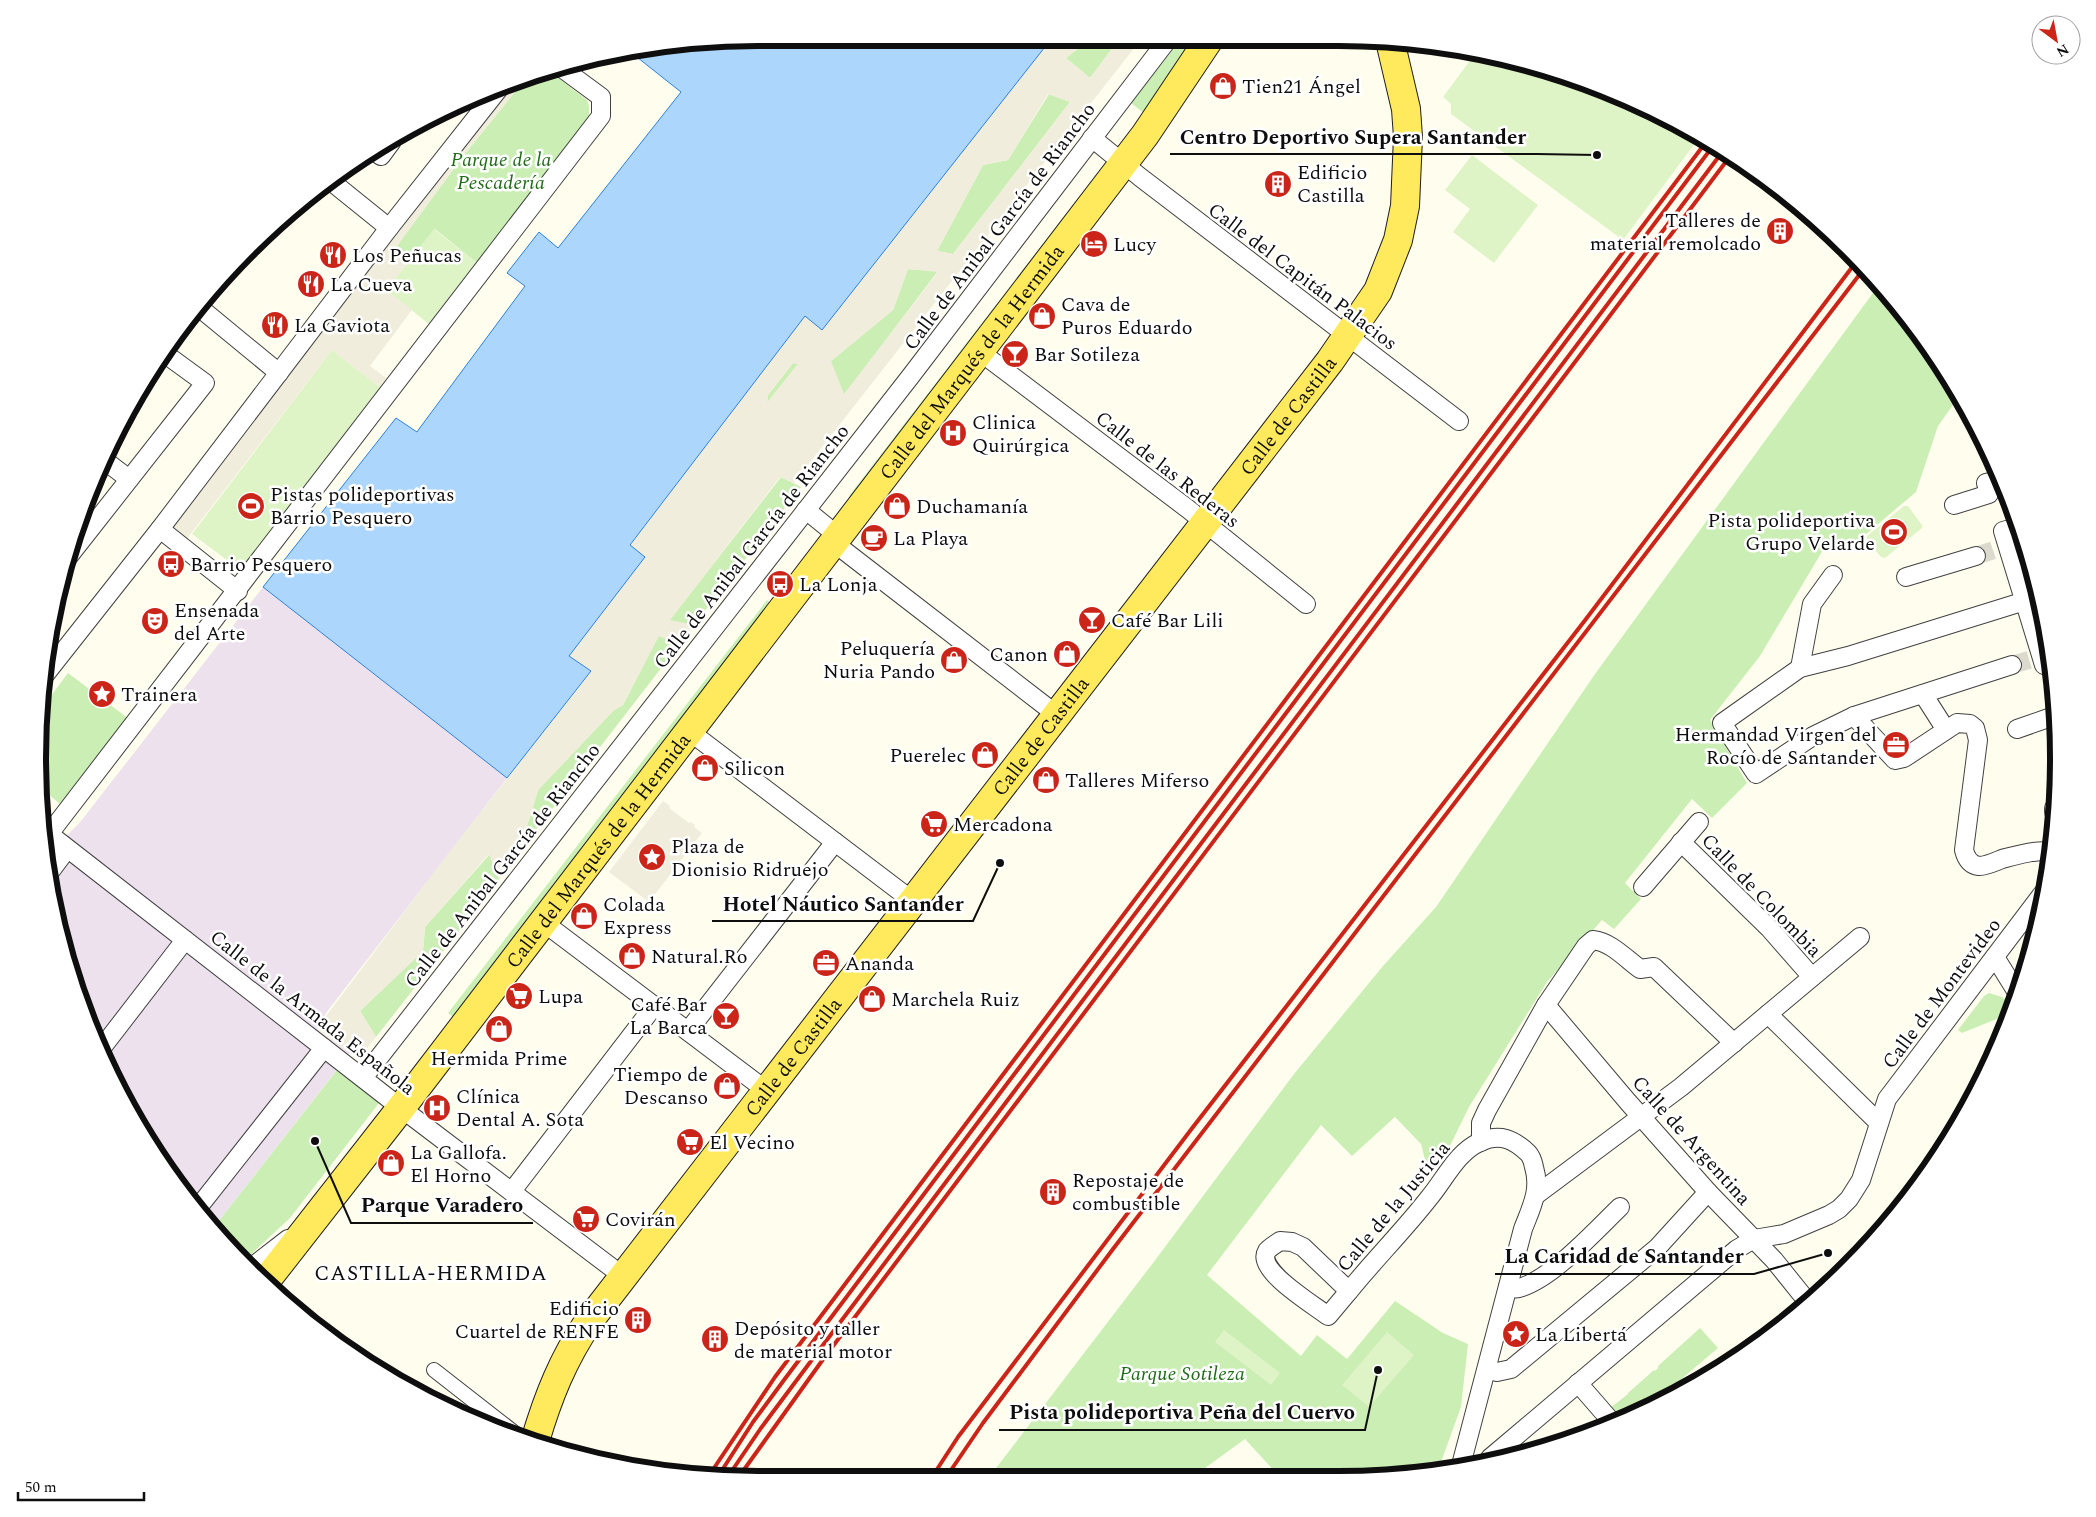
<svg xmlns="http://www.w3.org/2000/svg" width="2096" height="1517" font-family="Spectral,serif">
<rect width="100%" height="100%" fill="#fffeee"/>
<path fill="#ede1ed" d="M263,587L507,778L326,1013L317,1029L350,1053L214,1227L187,1198L92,1034L45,858L81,821Z"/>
<g fill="#cbeeb4">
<path d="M1091,38H1120L1090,78L1066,58Z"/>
<path d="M1182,38H1193L1145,114L1131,103Z"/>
<path d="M548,70L587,100L589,106V117L482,259L476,262L435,229L411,259L396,247L464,155L527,77Z"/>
<path d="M1049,94L1070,102L953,254L937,251L983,165L1008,160Z"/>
<path d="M1098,172L1101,174L852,498L849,496Z"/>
<path d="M908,269L938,271L806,445L831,361L893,310Z"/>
<path d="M1878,286L1909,319L1958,398L1938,426L1916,492L1846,551L1823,550L1760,656L1710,720L1747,783L1712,818L1692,799L1625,883L1641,899L1614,929L1602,920L1547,982L1469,1107L1445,1156L1429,1176L1421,1144L1395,1117L1352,1156L1321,1125L1207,1275L1301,1356L1317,1335L1347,1359L1395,1301L1443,1333L1468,1344L1461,1407L1441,1462L1434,1473L1277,1474L1245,1439L1201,1471L1203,1475L990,1476L1156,1259L1294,1074L1383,966L1436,907L1595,674Z"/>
<path d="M793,363L798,364L767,403L768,395Z"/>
<path d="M781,477L801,487L694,625L669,621Z"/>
<path d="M767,600L771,603L453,1017L448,1013Z"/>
<path d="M659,635L679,645L519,852L538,790L614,710L623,705Z"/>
<path d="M68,673L129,719L63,806L44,791V705Z"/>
<path d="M490,854L499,880L376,1037L360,1011L423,951L425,927Z"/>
<path d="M1989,993L2002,997L2013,1005L2009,1014L1962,1033L1958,1030L1984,996Z"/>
<path d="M337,1070L379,1103L290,1218L245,1260L214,1227Z"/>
<path d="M1700,1328L1718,1348L1659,1398L1620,1421L1610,1408L1628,1394V1393L1654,1370L1655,1371L1658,1368V1366Z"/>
</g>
<g fill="#dff4c6">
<path d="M1474,55L1524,62L1614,92L1699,138L1623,240L1451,114V104L1443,97Z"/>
<path d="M1472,155L1538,205L1494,263L1453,232L1470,209L1445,190Z"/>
<path d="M434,229L476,262L429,324L386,290Z"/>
<path d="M332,350L380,387L240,570L192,534Z"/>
<path d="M1904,506H1908L1922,525V528L1885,558L1881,557L1867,540V536Z"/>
<path d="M1224,1330L1280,1373L1271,1385L1215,1342Z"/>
<path d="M1387,1332L1414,1355L1369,1407L1342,1385Z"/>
</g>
<g fill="#f0eddc" fill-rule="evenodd">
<path d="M1049,38H1091L1066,58L1090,78L1120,38H1142L794,483L780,477L670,620L694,625L679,645L659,636L623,705L614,710L538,790L519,852L499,880L489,854L425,927L423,951L360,1011L376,1037L371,1043L366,1050L356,1038L346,1050L317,1028L447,855L591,672L569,656L645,557L630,546L805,315L822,330ZM1048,94L1070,102L953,254L937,251L983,165L1008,160ZM908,269L938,272L844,394L831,361L893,310ZM793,363L798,364L767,403L768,395Z"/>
<path d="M527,77L464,155L397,246L411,259L386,290L412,310L370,366L386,378L383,383L380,387L332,350L183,544L167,527L506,84Z"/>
<path d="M2021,539L2034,572L2041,617L2017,540Z"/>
<path d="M663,801L670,806L669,808L689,823L691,822L695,825L694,827L702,833L649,902L609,872Z"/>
</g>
<path fill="#add6fc" stroke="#2d81da" d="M759,38H1052L822,330L805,316L630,545L645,557L569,656L591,671L507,778L263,587L396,418L417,432L419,429L525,286L507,273L539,232L558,248L681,92L633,54Z"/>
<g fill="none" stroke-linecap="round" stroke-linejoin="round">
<g stroke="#dbdacc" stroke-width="18" stroke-dasharray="18 9" stroke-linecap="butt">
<path d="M1976,556L1997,549"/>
<path d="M2012,665L2032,659"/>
</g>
<g stroke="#414141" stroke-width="16">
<path id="pedestrian" d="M434,1370L516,1434"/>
</g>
<g stroke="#414141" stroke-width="20">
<g id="minor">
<path d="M1092,138L1140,177L1459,421"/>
<path d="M374,151L381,156L392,141"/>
<path d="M332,182L389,228"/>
<path d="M200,308L279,373"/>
<path d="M979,351L1188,509L1306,604"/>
<path d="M104,460L129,479"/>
<path d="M1954,505L1989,494L1986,483L1994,481"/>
<path d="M806,510L838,536"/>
<path d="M2017,527L2003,531L2044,665L2049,663"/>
<path d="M160,529L238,591"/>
<path d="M833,542L1057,715"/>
<path d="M69,556L205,383L168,356"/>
<path d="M1906,577L1976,556"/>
<path d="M2012,665L1854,716L1813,736L1756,774L1722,723L1800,668L1848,656L2025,601"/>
<path d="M1800,668L1812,604L1833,575"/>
<path d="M44,676L160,529L389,228L501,86"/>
<path d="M1923,694L1946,730"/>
<path d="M1854,716L1895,760L1904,758L1957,723L1970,724L1975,728L1978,740L1964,850C1966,858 1970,865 1979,866C1986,866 1995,862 2002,859C2017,855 2037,849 2052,852"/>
<path d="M2017,729L2057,715"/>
<path d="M689,731L914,902"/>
<path d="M2054,812V808"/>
<path d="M44,830L401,1108L624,1277"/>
<path d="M49,834L601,116V97L559,66"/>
<path d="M1681,842L1769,928L1812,977"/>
<path d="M49,873L67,849"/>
<path d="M1643,887L1699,822"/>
<path d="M543,922L767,1091"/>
<path d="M1995,957L2018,994"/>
<path d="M1546,1005L1628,1102L1708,1192L1774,1260L1807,1301"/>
<path d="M1768,1014L1878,1122"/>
<path d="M688,1031L835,842"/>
<path d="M101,1049L185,940"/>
<path d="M363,1078L910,377L1169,38"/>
<path d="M1481,1142V1123L1487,1110L1546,1005L1586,946L1593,940C1611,942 1625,958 1640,969L1654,967L1734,1043"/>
<path d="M512,1191L654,1006"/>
<path d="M1536,1195L1681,1087L1860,937"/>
<path d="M197,1209L324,1048"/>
<path d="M1280,1241L1292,1242L1303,1247L1349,1291L1328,1316C1314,1305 1255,1270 1267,1251C1270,1247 1276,1244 1280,1241Z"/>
<path d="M252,1267L288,1239"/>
<path d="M1508,1287C1511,1288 1515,1289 1519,1288C1552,1279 1595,1231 1620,1207"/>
<path d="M1349,1291C1375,1259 1404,1230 1429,1198C1445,1179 1457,1152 1480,1142C1500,1133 1513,1139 1528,1153C1532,1157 1533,1162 1534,1167C1541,1190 1531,1208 1523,1229L1461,1465"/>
<path d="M1488,1370L1497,1372L1511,1369L1657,1248L1708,1192"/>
<path d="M1578,1383L1611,1421L1603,1427"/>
<path d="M1490,1458L1737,1249L1754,1239L1784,1234L1829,1215L1839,1209L1849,1199L1861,1180L1887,1099L2043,893"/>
</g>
</g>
<g stroke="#1f1f1f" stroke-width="30">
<g id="primary">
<path id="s1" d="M265,1282L401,1108L1145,135L1210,38"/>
<path id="s2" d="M535,1441C548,1397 563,1359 589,1321L1330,361L1378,291L1398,240L1405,206L1408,137L1406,109L1391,45"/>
</g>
</g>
<use href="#pedestrian" stroke="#fff" stroke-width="14"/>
<use href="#minor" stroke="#fff" stroke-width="18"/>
<use href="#primary" stroke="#ffea5e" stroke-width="28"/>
<g stroke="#cb2418" stroke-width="4">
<path d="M947,1476L983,1423L1113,1249L1863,270"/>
<path d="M708,1477L775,1377L1706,142"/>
<path d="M932,1477L958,1437L1193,1127L1586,619L1856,262"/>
<path d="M717,1478L753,1422L784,1380L1713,146"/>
<path d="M727,1478L761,1428L817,1353L1723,151"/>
<path d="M738,1478L824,1358L1731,155"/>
</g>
</g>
<defs>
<g id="shop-disc" transform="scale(1.4375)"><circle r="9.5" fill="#cb2418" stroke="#fff"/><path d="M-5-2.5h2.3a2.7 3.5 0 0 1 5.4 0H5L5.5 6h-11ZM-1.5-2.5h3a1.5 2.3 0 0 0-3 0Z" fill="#fff"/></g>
<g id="building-disc" transform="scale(1.4375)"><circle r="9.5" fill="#cb2418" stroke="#fff"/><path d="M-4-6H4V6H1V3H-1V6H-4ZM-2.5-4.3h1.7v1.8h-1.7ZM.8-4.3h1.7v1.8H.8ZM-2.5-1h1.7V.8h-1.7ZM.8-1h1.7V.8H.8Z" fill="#fff"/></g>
<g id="hotel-disc" transform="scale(1.4375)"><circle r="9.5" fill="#cb2418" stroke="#fff"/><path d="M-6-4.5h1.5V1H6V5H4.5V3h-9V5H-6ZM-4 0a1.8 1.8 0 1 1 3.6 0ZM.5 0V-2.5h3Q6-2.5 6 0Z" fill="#fff"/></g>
<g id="restaurant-disc" transform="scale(1.4375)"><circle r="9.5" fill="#cb2418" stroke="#fff"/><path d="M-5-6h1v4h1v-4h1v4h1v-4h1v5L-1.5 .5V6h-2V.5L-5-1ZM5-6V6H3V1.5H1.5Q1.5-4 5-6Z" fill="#fff"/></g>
<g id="bar-disc" transform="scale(1.4375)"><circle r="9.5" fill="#cb2418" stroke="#fff"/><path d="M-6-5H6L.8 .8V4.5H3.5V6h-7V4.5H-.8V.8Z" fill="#fff"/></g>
<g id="hospital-disc" transform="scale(1.4375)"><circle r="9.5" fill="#cb2418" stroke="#fff"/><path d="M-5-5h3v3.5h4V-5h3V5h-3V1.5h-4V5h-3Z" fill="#fff"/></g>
<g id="stadium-disc" transform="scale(1.4375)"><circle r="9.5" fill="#cb2418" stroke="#fff"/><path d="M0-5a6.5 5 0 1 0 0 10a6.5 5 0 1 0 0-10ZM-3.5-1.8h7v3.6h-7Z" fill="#fff"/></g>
<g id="cafe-disc" transform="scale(1.4375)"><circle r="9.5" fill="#cb2418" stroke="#fff"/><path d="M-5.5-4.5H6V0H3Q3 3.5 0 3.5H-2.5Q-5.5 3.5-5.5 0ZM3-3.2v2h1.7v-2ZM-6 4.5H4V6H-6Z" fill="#fff"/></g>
<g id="bus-disc" transform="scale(1.4375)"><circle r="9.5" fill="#cb2418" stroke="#fff"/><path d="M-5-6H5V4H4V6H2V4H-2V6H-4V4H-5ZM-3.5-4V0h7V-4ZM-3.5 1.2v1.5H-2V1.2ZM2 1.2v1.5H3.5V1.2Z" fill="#fff"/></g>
<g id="theatre-disc" transform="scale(1.4375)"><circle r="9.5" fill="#cb2418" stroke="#fff"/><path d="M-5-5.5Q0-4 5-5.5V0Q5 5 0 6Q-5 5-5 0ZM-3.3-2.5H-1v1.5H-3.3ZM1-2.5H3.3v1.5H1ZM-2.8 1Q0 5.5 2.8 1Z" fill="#fff"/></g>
<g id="sight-disc" transform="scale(1.4375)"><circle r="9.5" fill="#cb2418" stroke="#fff"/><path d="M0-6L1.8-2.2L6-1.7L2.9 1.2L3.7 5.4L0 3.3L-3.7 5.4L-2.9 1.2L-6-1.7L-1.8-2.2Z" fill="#fff"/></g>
<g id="office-disc" transform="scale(1.4375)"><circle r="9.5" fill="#cb2418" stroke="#fff"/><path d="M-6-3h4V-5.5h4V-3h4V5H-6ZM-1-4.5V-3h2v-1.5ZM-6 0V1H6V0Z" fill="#fff"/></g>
<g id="supermarket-disc" transform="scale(1.4375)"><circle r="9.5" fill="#cb2418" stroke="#fff"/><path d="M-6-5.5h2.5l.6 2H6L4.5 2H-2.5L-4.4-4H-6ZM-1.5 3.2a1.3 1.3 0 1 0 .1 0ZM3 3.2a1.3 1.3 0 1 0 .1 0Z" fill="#fff"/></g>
</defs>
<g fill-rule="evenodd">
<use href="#shop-disc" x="1223" y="86"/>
<use href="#building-disc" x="1278" y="184"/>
<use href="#building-disc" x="1780" y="231"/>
<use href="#hotel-disc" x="1094" y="244"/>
<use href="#restaurant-disc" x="333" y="255"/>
<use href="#restaurant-disc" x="311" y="284"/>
<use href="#shop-disc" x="1042" y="316"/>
<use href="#restaurant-disc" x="275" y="325"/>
<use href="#bar-disc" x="1015" y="354"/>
<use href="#hospital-disc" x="953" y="433"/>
<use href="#stadium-disc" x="251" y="506"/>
<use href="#shop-disc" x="897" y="506"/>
<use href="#stadium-disc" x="1894" y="532"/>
<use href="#cafe-disc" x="874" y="538"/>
<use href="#bus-disc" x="171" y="564"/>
<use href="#bus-disc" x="780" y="584"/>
<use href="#bar-disc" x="1092" y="620"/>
<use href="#theatre-disc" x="155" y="621"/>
<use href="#shop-disc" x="1067" y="654"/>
<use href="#shop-disc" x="954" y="660"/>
<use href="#sight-disc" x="102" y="694"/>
<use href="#office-disc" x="1896" y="745"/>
<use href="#shop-disc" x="985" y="755"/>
<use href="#shop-disc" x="705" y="768"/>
<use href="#shop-disc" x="1046" y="780"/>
<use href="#supermarket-disc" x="934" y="824"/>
<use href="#sight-disc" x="652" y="857"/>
<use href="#shop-disc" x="584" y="916"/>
<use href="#shop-disc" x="632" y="956"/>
<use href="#office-disc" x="826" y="963"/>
<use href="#supermarket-disc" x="519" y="996"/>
<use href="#shop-disc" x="872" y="999"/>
<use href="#bar-disc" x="726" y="1016"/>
<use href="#shop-disc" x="499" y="1029"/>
<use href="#shop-disc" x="727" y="1086"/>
<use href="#hospital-disc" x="437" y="1108"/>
<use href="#supermarket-disc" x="690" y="1142"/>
<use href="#shop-disc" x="391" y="1163"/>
<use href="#building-disc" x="1053" y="1192"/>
<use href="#supermarket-disc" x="586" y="1219"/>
<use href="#building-disc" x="638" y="1320"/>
<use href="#sight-disc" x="1516" y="1334"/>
<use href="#building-disc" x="715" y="1339"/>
</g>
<g text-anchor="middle" stroke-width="5" stroke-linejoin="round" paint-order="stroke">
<g font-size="20" fill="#0e0e0e" stroke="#fff" text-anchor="start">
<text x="1242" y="93">Tien21 Ángel</text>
<text x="1297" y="179">Edificio<tspan x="1297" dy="23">Castilla</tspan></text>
<text x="1761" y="227" text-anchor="end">Talleres de<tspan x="1761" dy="23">material remolcado</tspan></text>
<text x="1113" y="251">Lucy</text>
<text x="352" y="262">Los Peñucas</text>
<text x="330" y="291">La Cueva</text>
<text x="1061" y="311">Cava de<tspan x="1061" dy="23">Puros Eduardo</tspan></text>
<text x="294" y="332">La Gaviota</text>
<text x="1034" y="361">Bar Sotileza</text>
<text x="972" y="429">Clinica<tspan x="972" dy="23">Quirúrgica</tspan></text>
<text x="270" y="501">Pistas polideportivas<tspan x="270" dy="23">Barrio Pesquero</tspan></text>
<text x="916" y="513">Duchamanía</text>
<text x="1875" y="527" text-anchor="end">Pista polideportiva<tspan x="1875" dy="23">Grupo Velarde</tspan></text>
<text x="893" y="545">La Playa</text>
<text x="190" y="571">Barrio Pesquero</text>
<text x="799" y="591">La Lonja</text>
<text x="174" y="617">Ensenada<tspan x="174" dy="23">del Arte</tspan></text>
<text x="1111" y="627">Café Bar Lili</text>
<text x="935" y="655" text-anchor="end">Peluquería<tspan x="935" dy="23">Nuria Pando</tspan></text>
<text x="1048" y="661" text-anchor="end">Canon</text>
<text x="121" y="701">Trainera</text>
<text x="1877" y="741" text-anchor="end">Hermandad Virgen del<tspan x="1877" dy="23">Rocío de Santander</tspan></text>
<text x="966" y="762" text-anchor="end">Puerelec</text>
<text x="724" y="775">Silicon</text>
<text x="1065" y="787">Talleres Miferso</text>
<text x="953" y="831">Mercadona</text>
<text x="671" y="853">Plaza de<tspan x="671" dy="23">Dionisio Ridruejo</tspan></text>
<text x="603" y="911">Colada<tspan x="603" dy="23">Express</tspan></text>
<text x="651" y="963">Natural.Ro</text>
<text x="845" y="970">Ananda</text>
<text x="538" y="1003">Lupa</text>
<text x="891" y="1006">Marchela Ruiz</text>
<text x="707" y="1011" text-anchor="end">Café Bar<tspan x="707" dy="23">La Barca</tspan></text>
<text x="499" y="1065" text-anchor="middle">Hermida Prime</text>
<text x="708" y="1081" text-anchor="end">Tiempo de<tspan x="708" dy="23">Descanso</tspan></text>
<text x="456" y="1103">Clínica<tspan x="456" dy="23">Dental A. Sota</tspan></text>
<text x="709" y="1149">El Vecino</text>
<text x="410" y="1159">La Gallofa.<tspan x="410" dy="23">El Horno</tspan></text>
<text x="1072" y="1187">Repostaje de<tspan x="1072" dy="23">combustible</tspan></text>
<text x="605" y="1226">Covirán</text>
<text x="619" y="1315" text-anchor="end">Edificio<tspan x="619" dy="23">Cuartel de RENFE</tspan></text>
<text x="734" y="1335">Depósito y taller<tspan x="734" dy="23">de material motor</tspan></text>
<text x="1535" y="1341">La Libertá</text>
</g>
<g font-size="20" font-style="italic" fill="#1f6c17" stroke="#fff">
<text x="501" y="166">Parque de la<tspan x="501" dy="23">Pescadería</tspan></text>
<text x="1182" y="1380">Parque Sotileza</text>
</g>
<g font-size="20" fill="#0e0e0e" stroke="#fff">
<text transform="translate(999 226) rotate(-53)" y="7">Calle de Anibal García de Riancho</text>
<text transform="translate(1303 276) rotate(37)" y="7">Calle del Capitán Palacios</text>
<text dy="7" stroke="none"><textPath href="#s1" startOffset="1160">Calle del Marqués de la Hermida</textPath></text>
<text dy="7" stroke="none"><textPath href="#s2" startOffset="1276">Calle de Castilla</textPath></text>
<text transform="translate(1168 469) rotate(38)" y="7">Calle de las Rederas</text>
<text transform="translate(751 546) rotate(-52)" y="7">Calle de Anibal García de Riancho</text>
<text dy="7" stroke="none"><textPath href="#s2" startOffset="871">Calle de Castilla</textPath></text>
<text dy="7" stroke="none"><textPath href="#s1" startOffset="545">Calle del Marqués de la Hermida</textPath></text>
<text transform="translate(502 865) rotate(-52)" y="7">Calle de Anibal García de Riancho</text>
<text transform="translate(1762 895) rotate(46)" y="7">Calle de Colombia</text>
<text transform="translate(1941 993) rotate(-53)" y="7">Calle de Montevideo</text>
<text transform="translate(313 1012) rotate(38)" y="7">Calle de la Armada Española</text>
<text dy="7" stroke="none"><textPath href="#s2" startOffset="466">Calle de Castilla</textPath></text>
<text transform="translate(1692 1140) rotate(48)" y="7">Calle de Argentina</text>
<text transform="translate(1393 1206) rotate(-50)" y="7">Calle de la Justicia</text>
</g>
<g font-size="21" letter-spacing="1" fill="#0e0e0e" stroke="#fff">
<text x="431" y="1280">CASTILLA-HERMIDA</text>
</g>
</g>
<path d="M0 0H2096V1517H0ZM758 46H1338A712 712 0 0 1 2050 758V759A712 712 0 0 1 1338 1471H758A712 712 0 0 1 46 759V758A712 712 0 0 1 758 46Z" fill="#fff" fill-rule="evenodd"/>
<path fill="none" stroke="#0e0e0e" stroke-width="6" d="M758 46H1338A712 712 0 0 1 2050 758V759A712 712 0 0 1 1338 1471H758A712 712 0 0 1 46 759V758A712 712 0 0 1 758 46Z"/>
<path fill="none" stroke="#0e0e0e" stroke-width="2" d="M1597 155L1537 154H1170M1000 863L973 921H712M315 1141L351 1223H533M1828 1253L1754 1274H1495M1378 1370L1365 1430H999"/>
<g fill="#0e0e0e" stroke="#fff" stroke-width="2">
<circle cx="1597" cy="155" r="5"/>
<circle cx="1000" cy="863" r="5"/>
<circle cx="315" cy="1141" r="5"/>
<circle cx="1828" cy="1253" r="5"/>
<circle cx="1378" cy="1370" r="5"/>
</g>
<g font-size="21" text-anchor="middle" font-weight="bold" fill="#0e0e0e" stroke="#fff" stroke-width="5" stroke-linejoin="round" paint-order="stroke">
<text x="1353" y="144">Centro Deportivo Supera Santander</text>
<text x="843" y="911">Hotel Náutico Santander</text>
<text x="442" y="1212">Parque Varadero</text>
<text x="1624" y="1263">La Caridad de Santander</text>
<text x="1182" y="1419">Pista polideportiva Peña del Cuervo</text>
</g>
<g transform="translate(2056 40) rotate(148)"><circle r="24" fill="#ffffff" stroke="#9f9f9f"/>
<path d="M0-4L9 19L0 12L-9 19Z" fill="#cb2418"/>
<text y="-8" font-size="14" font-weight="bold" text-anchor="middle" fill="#0e0e0e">N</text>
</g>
<path d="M18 1492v8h126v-8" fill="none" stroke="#0e0e0e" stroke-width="2.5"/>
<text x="25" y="1492" font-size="15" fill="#0e0e0e" stroke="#ffffff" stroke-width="4" paint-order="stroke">50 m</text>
</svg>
